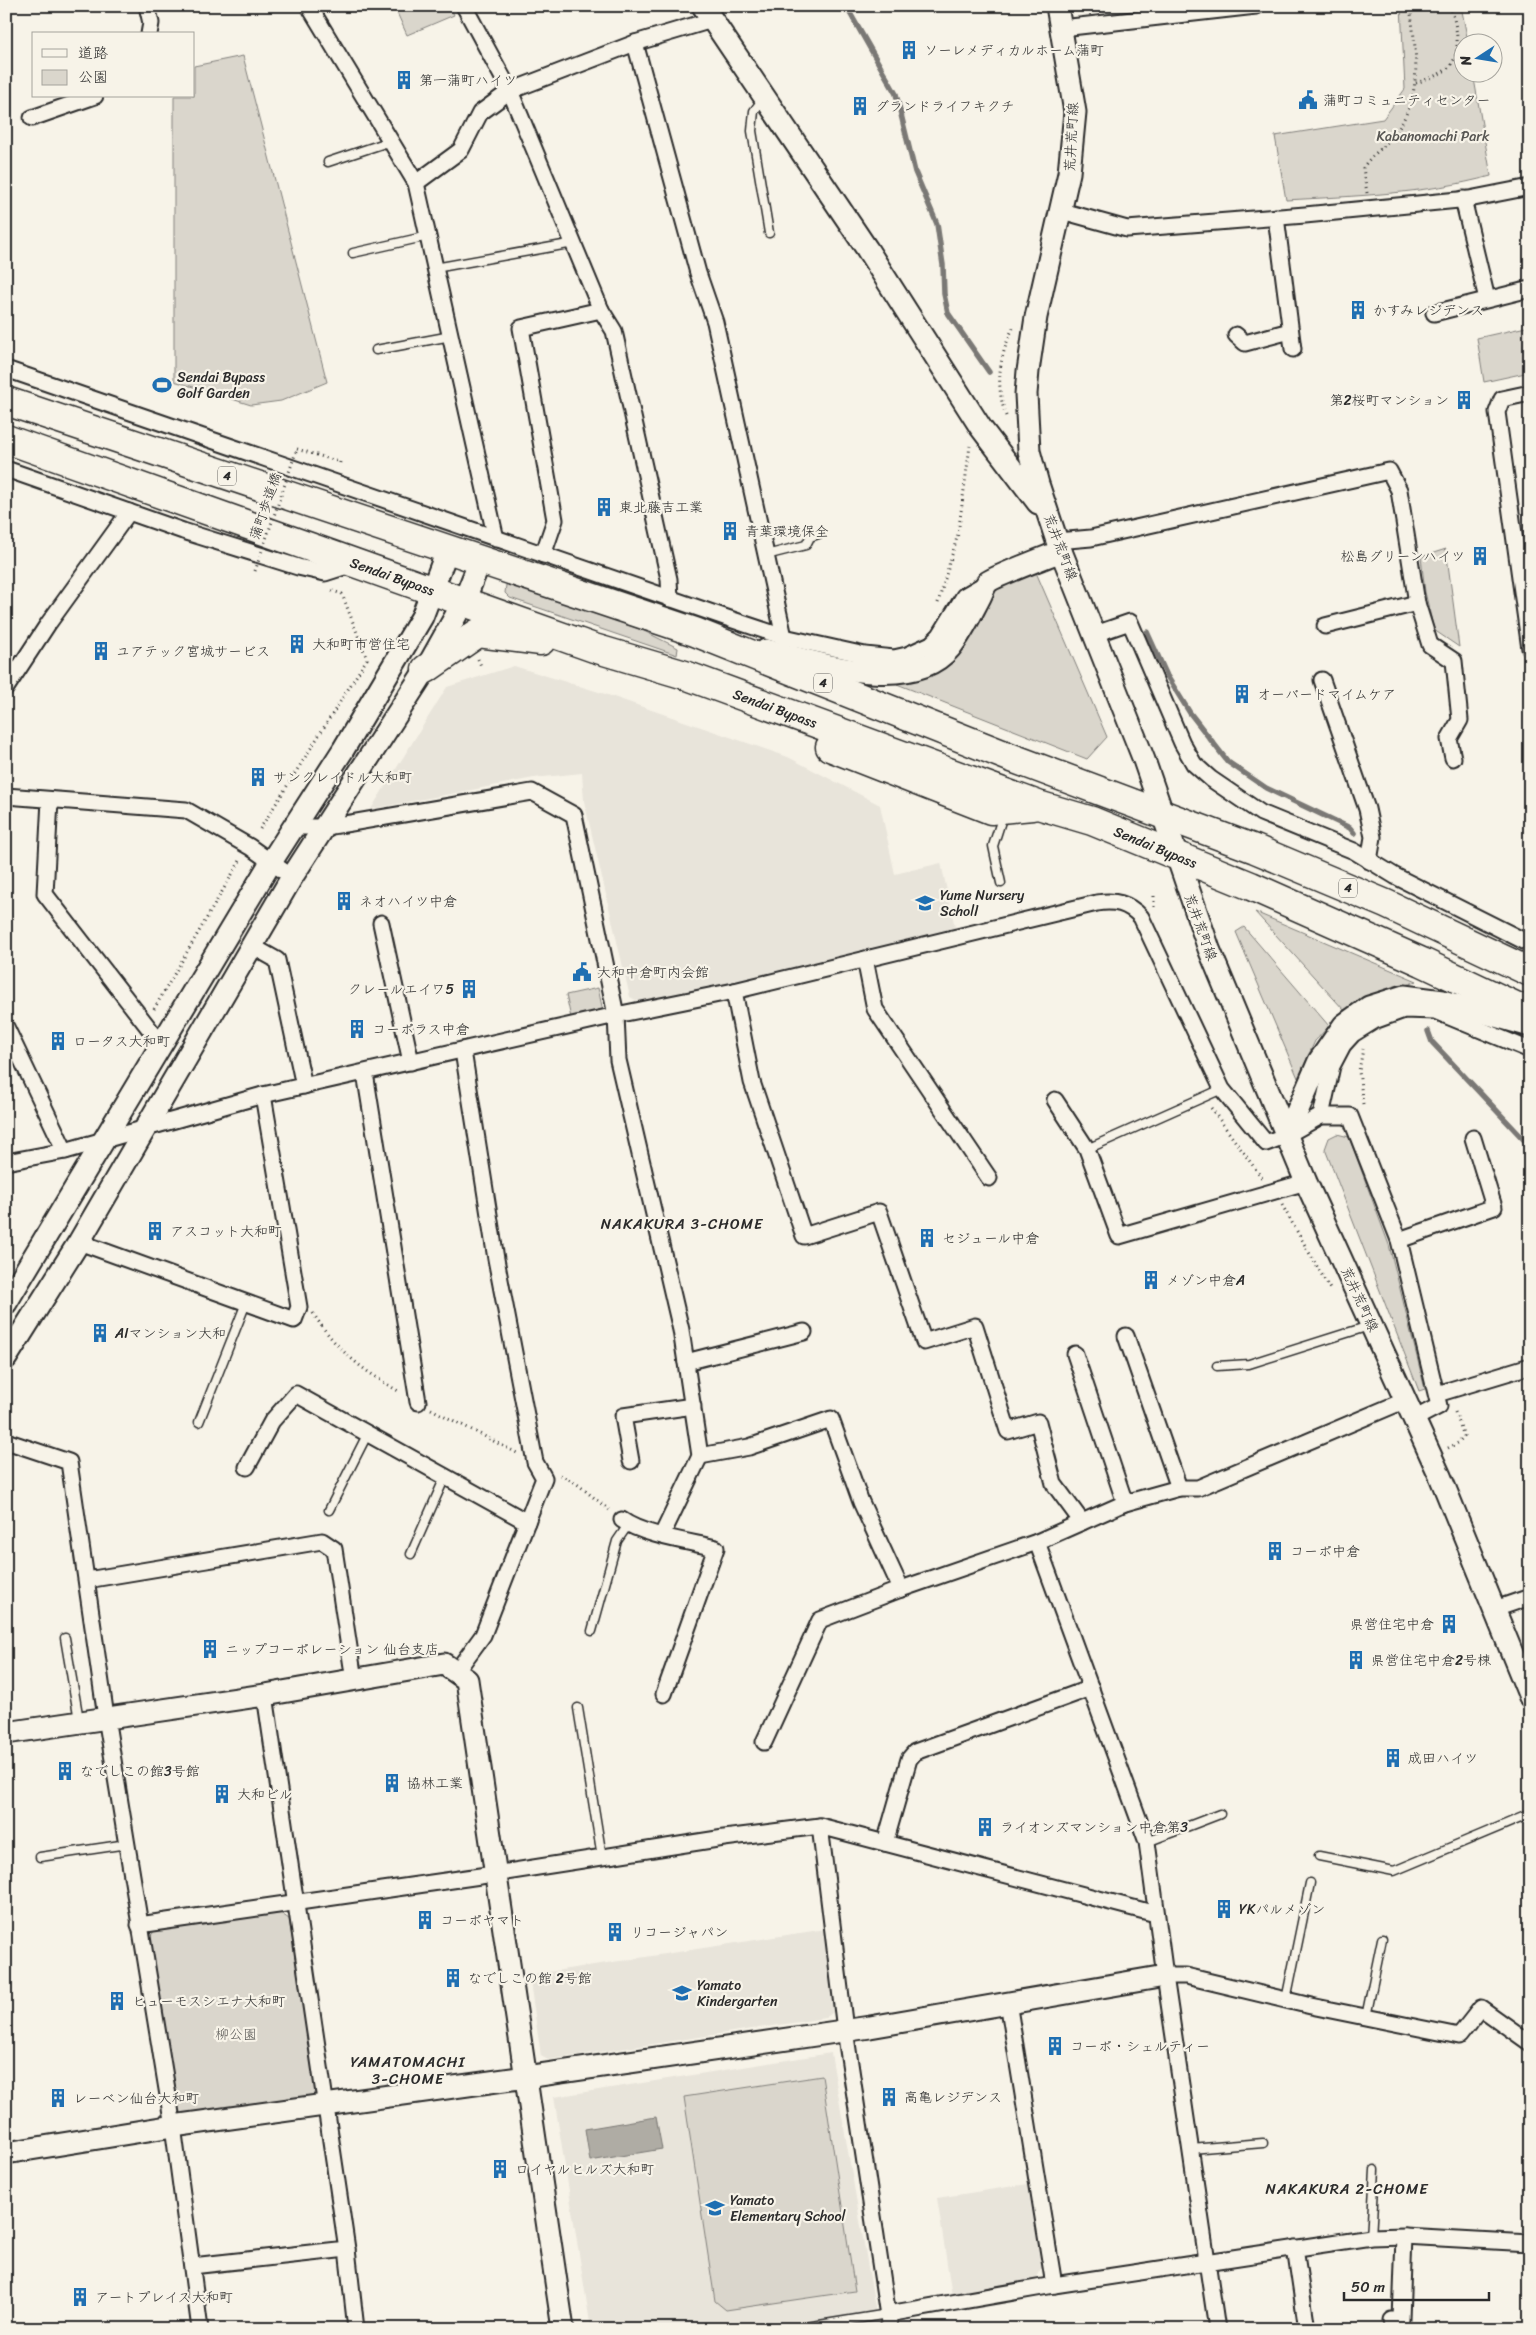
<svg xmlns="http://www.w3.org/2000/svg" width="1536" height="2335" font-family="Sriracha,'Klee One',sans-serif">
<rect width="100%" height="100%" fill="#f7f3e8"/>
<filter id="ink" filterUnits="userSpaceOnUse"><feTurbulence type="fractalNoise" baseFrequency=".02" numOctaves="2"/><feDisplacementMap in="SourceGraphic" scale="10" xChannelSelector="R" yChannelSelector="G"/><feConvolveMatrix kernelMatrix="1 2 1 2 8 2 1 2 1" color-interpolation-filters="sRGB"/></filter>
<g filter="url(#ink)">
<g fill="#e8e4da">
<path d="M514,666L602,693L788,757L880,805L895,874L941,863L956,932L642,1003L630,997L584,801L582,773L534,778L371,809L447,687Z"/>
<path d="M826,1929L835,2011L825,2018L548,2060L541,2056L529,1975Z"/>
<path d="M831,2053L877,2319L823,2329H591L554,2097Z"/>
<path d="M1028,2184L1042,2268L1034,2283L952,2296L937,2198Z"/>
</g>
<g fill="#dad6cc" stroke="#82807c">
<path d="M394,6H450L454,15L407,35Z"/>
<path d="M1401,6H1461L1468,42H1464V72L1473,73L1491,176C1424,194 1356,196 1286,200L1275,136L1383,119L1405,89Z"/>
<path d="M243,56L327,382L281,401L251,405L174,381V96H194V66Z"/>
<path d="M1526,327L1530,342V372L1484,382L1477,338Z"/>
<path d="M1446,549L1459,647L1434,630L1425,592L1421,557Z"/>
<path d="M1035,570L1107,737L1087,759L897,684C913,680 932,677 945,666C967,648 985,614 995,587Z"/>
<path d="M514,584L640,629L678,648L677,655L510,598L505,593L506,585Z"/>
<path d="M1255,912L1417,981L1344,1010Z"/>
<path d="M1244,927L1329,1026L1315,1041L1298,1078L1236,932Z"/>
<path d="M598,988L603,1011L571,1018L566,995Z"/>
<path d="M1337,1134L1349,1137L1389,1245L1425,1389L1419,1391L1325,1149L1329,1138Z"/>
<path d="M279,1912L289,1919L317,2086L312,2098L186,2117L177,2113L148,1941L155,1929Z"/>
<path d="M822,2076L855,2291L726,2310L715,2301L684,2097Z"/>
</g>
<path fill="#afaca4" stroke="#7a7874" d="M656,2117L662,2149L590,2161L585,2129Z"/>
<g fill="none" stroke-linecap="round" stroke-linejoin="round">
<g stroke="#7a7874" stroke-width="5.5">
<path d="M846,6L896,94L915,172L937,224L943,265L944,294L948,313L989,372"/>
<path d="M1147,632L1167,676L1190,713L1228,762L1266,788L1350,828L1354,833"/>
<path d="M1428,1031L1432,1042L1530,1146"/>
</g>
<g stroke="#2b2b2b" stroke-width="11">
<g id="lane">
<path d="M763,99L754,111L752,131L769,233"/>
<path d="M328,162L391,141"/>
<path d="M353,253L428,236"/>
<path d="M435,268L574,243"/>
<path d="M376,350L451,336"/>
<path d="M766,555L806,545L810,537L821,533"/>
<path d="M1001,883L993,846L1003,815"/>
<path d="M1087,1149L1222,1089"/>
<path d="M1217,1366L1249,1364L1369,1326"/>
<path d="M199,1422L246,1303"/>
<path d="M329,1510L368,1433"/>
<path d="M411,1554L445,1477"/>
<path d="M592,1631L617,1541L628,1525"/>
<path d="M65,1638L79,1720"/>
<path d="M578,1708L602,1857"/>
<path d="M1147,1842L1220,1814"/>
<path d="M1319,1856L1394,1871L1530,1814"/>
<path d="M40,1857L127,1844"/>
<path d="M1286,2000L1310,1883"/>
<path d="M1366,2017L1382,1939"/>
<path d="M1191,2149L1263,2143"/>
<path d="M1371,2237L1375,2170"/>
<path d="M794,2329L888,2314"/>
</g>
</g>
<g stroke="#2b2b2b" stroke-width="19">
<g id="street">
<path d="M147,6L151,23L149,34"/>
<path d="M309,6L416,183L496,539"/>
<path d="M464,6L510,91L601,310L614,331L669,579L670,599"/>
<path d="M1062,28L1256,6"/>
<path d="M635,43L698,273L715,322L784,637"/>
<path d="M32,118L95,96"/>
<path d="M416,183L461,150L480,113L510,91L635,43L712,20"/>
<path d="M1463,199L1487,299"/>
<path d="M1062,211L1127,229L1305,215L1469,199L1530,187"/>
<path d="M1276,217L1293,349"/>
<path d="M1434,313L1530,289"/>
<path d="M1236,335L1245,343L1290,331"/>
<path d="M6,369L733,620L784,637L865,655L894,658L907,655L931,644L940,635L964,596L988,582"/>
<path d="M1530,393L1502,399L1497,412L1530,649"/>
<path d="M6,469L183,531L298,567L325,573L353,564"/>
<path d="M1057,541L1091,538L1389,471L1399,490L1417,603L1430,645L1454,661L1460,720L1449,739L1453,758"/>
<path d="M543,555L555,520L521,328L601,310"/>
<path d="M1325,626L1417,603"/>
<path d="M1095,634L1130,622L1182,743L1194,764L1211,779L1261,813L1354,851L1395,876L1530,944"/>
<path d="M1322,680L1367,809L1373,837L1369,861"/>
<path d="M6,688L48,624L129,512"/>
<path d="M6,796L186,810L250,847L292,877"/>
<path d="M50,800L45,894L162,1045"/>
<path d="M293,827H325L351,823L532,792L574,815L616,1015L618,1060L681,1330L700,1456L662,1535"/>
<path d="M381,923L411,1062"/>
<path d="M252,946L277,960L304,1086"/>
<path d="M865,959L875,1009L989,1178"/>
<path d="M734,991L752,1082L804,1236L879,1212L924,1342L975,1326L1008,1431L1038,1422L1054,1484L1082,1522"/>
<path d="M6,1027L65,1151"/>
<path d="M365,1073L418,1402"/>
<path d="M1055,1100L1087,1149L1119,1236L1306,1182"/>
<path d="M1321,1116L1332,1066L1343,1045L1353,1034L1374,1021L1404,1010L1435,1011L1530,1050"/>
<path d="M6,1162L65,1151L263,1095L616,1015L734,991L1097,903C1115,900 1128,903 1141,917L1222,1089L1266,1143L1287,1135L1321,1116H1350L1399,1240L1439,1406L1414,1419"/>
<path d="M1399,1240L1494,1207L1473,1138"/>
<path d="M79,1242L294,1320L299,1307L263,1095"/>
<path d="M1126,1336L1179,1488"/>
<path d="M1075,1354L1125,1503"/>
<path d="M686,1362L804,1332"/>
<path d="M1437,1394L1530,1366"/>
<path d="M6,1441L69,1462L106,1717L173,2126L200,2329"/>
<path d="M700,1456L749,1447L831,1419L861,1502L901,1589"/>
<path d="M631,1461L623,1416L693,1406"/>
<path d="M247,1467L272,1421L296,1394L527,1522"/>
<path d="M622,1520C642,1535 691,1542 716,1548L664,1694"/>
<path d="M1037,1542L1147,1842L1165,1976L1217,2329"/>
<path d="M87,1580L322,1541L334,1549L354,1680"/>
<path d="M1495,1609L1530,1597"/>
<path d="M456,1672L483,1635L544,1478L535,1462L496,1259L463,1051"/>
<path d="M265,1695L347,2249L356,2329"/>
<path d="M764,1742L820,1620L901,1589L1037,1542L1125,1503L1179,1488H1198L1406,1400"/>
<path d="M820,1826L1156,1914"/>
<path d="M885,1843L909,1759L915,1752L1091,1688"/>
<path d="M139,1925L494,1874L724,1838L820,1826L845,2030L890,2329"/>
<path d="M1165,1976H1186L1311,2006L1459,2036L1481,2008L1530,2043"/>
<path d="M1008,2002L1054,2285"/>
<path d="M1295,2248L1307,2329"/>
<path d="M192,2266L347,2249"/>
<path d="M888,2314L1054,2285L1371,2237L1404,2236L1530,2243"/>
<path d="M1393,2329L1391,2320H1401L1404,2236"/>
</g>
</g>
<g stroke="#2b2b2b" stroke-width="25">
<g id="secondary">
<path d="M703,6L867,249L981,428L1038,503"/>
<path d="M1057,6L1075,112L1069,173L1036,317L1028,371L1026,394L1029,451L1038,484L1057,541L1144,760L1209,949L1306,1182L1440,1476L1530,1697"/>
<path d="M766,650C816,662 911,695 950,648C962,633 970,616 979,599C982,594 984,586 988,582C995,576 1049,556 1061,551"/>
<path d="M1287,1135L1319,1061L1344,1025L1369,1007L1404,996L1443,1001L1530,1026"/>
<path d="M6,1303L271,862L343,750L422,617L447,551"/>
<path d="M6,1358L79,1242L292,877L426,669L464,601L480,561"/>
<path d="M6,1733L265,1695L444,1664L467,1680L563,2329"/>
<path d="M6,2153L173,2126L526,2077L870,2027L1165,1976"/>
</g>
</g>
<g stroke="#2b2b2b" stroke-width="31">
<g id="highway">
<path d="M6,401L695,632L1012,758L1255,849L1386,904L1530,972"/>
<path id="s1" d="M6,439L594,648L685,675L1038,805L1092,821L1251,886L1422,962L1530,1013"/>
<path d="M426,669L478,633L541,641"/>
<path d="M830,747L991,810L1032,806"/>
</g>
</g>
<g stroke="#2b2b2b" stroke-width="3" stroke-dasharray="1 4" stroke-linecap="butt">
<path d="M1416,83C1427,79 1444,74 1451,65C1462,50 1456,22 1450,6"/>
<path d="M1367,193L1363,168C1371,154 1386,147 1395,134C1424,92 1416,54 1410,6"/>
<path d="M1006,416C995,385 999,357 1013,328"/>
<path d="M297,449L340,462L339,467"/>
<path d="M938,603L958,534L970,446"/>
<path d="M478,659L481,666"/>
<path d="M260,829L367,659L342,594L330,590"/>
<path d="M1154,907V893"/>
<path d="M154,1009L241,859"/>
<path d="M1363,1104L1359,1071L1363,1049"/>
<path d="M1211,1108L1262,1178"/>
<path d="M1282,1205L1331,1291"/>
<path d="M313,1313C337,1351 362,1370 400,1392"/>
<path d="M431,1409L517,1453"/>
<path d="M1448,1448L1458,1443L1464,1436L1455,1412"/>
<path d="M560,1475L576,1483L609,1510"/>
</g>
<use href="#lane" stroke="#f7f3e8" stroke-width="8"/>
<use href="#street" stroke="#f7f3e8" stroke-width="15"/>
<use href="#secondary" stroke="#f7f3e8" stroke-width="21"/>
<use href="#highway" stroke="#f7f3e8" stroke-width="28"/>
<path stroke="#2b2b2b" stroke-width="3" stroke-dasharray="1 4" stroke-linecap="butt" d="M255,571L297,449"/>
</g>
</g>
<defs>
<g id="building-bare" transform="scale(1.5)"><path d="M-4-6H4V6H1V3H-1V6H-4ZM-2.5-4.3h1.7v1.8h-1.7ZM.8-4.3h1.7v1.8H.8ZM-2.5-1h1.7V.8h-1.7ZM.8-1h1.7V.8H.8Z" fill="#1f6fb2" stroke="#f7f3e8" stroke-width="2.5" paint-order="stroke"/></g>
<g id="civic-bare" transform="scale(1.5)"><path d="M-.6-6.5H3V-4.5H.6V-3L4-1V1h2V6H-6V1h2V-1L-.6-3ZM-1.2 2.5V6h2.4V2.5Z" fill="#1f6fb2" stroke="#f7f3e8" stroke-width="2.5" paint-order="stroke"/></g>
<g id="stadium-bare" transform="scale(1.5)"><path d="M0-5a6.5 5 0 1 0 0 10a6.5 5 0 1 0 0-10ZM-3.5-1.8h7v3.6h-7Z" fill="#1f6fb2" stroke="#f7f3e8" stroke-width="2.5" paint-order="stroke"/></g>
<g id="school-bare" transform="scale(1.5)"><path d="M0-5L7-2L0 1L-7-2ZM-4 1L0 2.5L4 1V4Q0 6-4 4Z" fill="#1f6fb2" stroke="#f7f3e8" stroke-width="2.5" paint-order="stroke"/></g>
</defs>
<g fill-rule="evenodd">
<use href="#building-bare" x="909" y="50"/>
<use href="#building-bare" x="404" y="80"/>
<use href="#civic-bare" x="1308" y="100"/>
<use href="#building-bare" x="860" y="106"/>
<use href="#building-bare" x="1358" y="310"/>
<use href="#stadium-bare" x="162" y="385"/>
<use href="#building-bare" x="1464" y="400"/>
<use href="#building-bare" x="604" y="507"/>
<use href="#building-bare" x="730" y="531"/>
<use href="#building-bare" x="1480" y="556"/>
<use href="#building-bare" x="297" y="644"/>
<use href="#building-bare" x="101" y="651"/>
<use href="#building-bare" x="1242" y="694"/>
<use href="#building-bare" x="258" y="777"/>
<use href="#building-bare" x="344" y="901"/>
<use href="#school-bare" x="925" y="903"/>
<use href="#civic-bare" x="582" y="972"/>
<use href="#building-bare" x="469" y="989"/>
<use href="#building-bare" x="357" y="1029"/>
<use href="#building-bare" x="58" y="1041"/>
<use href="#building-bare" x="155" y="1231"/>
<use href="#building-bare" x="927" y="1238"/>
<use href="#building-bare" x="1151" y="1280"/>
<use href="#building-bare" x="100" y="1333"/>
<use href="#building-bare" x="1275" y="1551"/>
<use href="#building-bare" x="1449" y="1624"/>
<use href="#building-bare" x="210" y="1649"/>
<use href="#building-bare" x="1356" y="1660"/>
<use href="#building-bare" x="1393" y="1758"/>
<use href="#building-bare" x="65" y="1771"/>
<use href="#building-bare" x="392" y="1783"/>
<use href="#building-bare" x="222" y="1794"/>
<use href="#building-bare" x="985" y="1827"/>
<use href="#building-bare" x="1224" y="1909"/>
<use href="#building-bare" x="425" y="1920"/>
<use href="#building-bare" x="615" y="1932"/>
<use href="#building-bare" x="453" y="1978"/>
<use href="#school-bare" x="682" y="1993"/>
<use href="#building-bare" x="117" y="2001"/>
<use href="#building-bare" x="1055" y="2046"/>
<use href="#building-bare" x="889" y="2097"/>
<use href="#building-bare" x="58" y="2098"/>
<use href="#building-bare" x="500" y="2169"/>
<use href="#school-bare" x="715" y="2208"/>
<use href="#building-bare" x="80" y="2297"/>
</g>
<g text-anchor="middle" stroke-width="4.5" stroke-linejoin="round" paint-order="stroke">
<g fill="#f7f3e8" stroke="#686764" stroke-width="1">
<rect x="218" y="466.5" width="18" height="19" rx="4"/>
<rect x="814" y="673.5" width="18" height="19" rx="4"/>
<rect x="1339" y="878.5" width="18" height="19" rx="4"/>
</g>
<g font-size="12" font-weight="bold" fill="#2b2b2b">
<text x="227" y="480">4</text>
<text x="823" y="687">4</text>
<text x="1348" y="892">4</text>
</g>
<g font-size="14" fill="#2b2b2b" stroke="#f7f3e8" text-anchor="start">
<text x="924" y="55">ソーレメディカルホーム蒲町</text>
<text x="419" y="85">第一蒲町ハイツ</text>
<text x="1323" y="105">蒲町コミュニティセンター</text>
<text x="875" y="111">グランドライフキクチ</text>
<text x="1373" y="315">かすみレジデンス</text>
<text x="177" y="382">Sendai Bypass<tspan x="177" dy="16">Golf Garden</tspan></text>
<text x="1449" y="405" text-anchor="end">第2桜町マンション</text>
<text x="619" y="512">東北藤吉工業</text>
<text x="745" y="536">青葉環境保全</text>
<text x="1465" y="561" text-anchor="end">松島グリーンハイツ</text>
<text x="312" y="649">大和町市営住宅</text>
<text x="116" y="656">ユアテック宮城サービス</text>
<text x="1257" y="699">オーバードマイムケア</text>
<text x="273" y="782">サンクレイドル大和町</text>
<text x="940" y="900">Yume Nursery<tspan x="940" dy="16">Scholl</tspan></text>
<text x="359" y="906">ネオハイツ中倉</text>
<text x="597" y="977">大和中倉町内会館</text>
<text x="454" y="994" text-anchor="end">クレールエイワ5</text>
<text x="372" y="1034">コーポラス中倉</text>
<text x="73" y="1046">ロータス大和町</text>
<text x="170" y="1236">アスコット大和町</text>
<text x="942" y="1243">セジュール中倉</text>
<text x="1166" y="1285">メゾン中倉A</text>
<text x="115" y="1338">AIマンション大和</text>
<text x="1290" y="1556">コーポ中倉</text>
<text x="1434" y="1629" text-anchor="end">県営住宅中倉</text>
<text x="225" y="1654">ニップコーポレーション 仙台支店</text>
<text x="1371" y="1665">県営住宅中倉2号棟</text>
<text x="1408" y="1763">成田ハイツ</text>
<text x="80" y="1776">なでしこの館3号館</text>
<text x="407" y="1788">協林工業</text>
<text x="237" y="1799">大和ビル</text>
<text x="1000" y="1832">ライオンズマンション中倉第3</text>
<text x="1239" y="1914">YKパルメゾン</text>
<text x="440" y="1925">コーポヤマト</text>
<text x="630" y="1937">リコージャパン</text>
<text x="468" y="1983">なでしこの館 2号館</text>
<text x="697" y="1990">Yamato<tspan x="697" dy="16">Kindergarten</tspan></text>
<text x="132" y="2006">ヒューモスシエナ大和町</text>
<text x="1070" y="2051">コーポ・シェルティー</text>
<text x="904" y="2102">高亀レジデンス</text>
<text x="73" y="2103">レーベン仙台大和町</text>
<text x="515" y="2174">ロイヤルヒルズ大和町</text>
<text x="730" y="2205">Yamato<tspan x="730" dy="16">Elementary School</tspan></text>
<text x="95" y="2302">アートプレイス大和町</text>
</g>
<g font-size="14" fill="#575653" stroke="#f7f3e8">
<text x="1433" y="141">Kabanomachi Park</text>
<text x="236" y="2039">柳公園</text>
</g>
<g font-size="14" fill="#2b2b2b" stroke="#f7f3e8">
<text transform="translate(1071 137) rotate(-87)" y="5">荒井荒町線</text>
<text transform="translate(265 506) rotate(-71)" y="5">蒲町歩道橋</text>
<text transform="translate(1061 547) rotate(69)" y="5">荒井荒町線</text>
<text dy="5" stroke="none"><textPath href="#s1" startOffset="410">Sendai Bypass</textPath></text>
<text dy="5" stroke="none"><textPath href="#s1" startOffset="815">Sendai Bypass</textPath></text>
<text dy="5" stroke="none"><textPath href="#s1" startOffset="1220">Sendai Bypass</textPath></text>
<text transform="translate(1201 927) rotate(70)" y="5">荒井荒町線</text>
<text transform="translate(1360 1299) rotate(65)" y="5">荒井荒町線</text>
</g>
<g font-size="15" letter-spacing="1" fill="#2b2b2b" stroke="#f7f3e8">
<text x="682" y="1229">NAKAKURA 3-CHOME</text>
<text x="408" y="2067">YAMATOMACHI<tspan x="408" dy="17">3-CHOME</tspan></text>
<text x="1347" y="2194">NAKAKURA 2-CHOME</text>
</g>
</g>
<rect width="1536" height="2335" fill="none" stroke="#f7f3e8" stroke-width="25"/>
<rect x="12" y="12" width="1511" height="2310" fill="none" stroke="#2b2b2b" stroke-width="2" filter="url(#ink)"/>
<rect x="32" y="32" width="162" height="65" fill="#f7f3e8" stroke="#a5a39c"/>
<rect x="42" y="49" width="25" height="8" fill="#f7f3e8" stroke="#a5a39c"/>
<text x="78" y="58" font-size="15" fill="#2b2b2b">道路</text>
<rect x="42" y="70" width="25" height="15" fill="#dad6cc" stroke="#a5a39c"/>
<text x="78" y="82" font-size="15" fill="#2b2b2b">公園</text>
<g transform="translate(1478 58) rotate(258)"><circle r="24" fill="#f7f3e8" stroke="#a5a39c"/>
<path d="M0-4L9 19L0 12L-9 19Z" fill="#1f6fb2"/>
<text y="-8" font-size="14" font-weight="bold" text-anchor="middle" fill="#2b2b2b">N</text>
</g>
<path d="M1344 2292v8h145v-8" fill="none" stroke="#2b2b2b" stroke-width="2.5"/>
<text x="1351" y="2292" font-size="15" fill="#2b2b2b" stroke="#f7f3e8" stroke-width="4" paint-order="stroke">50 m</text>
</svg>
